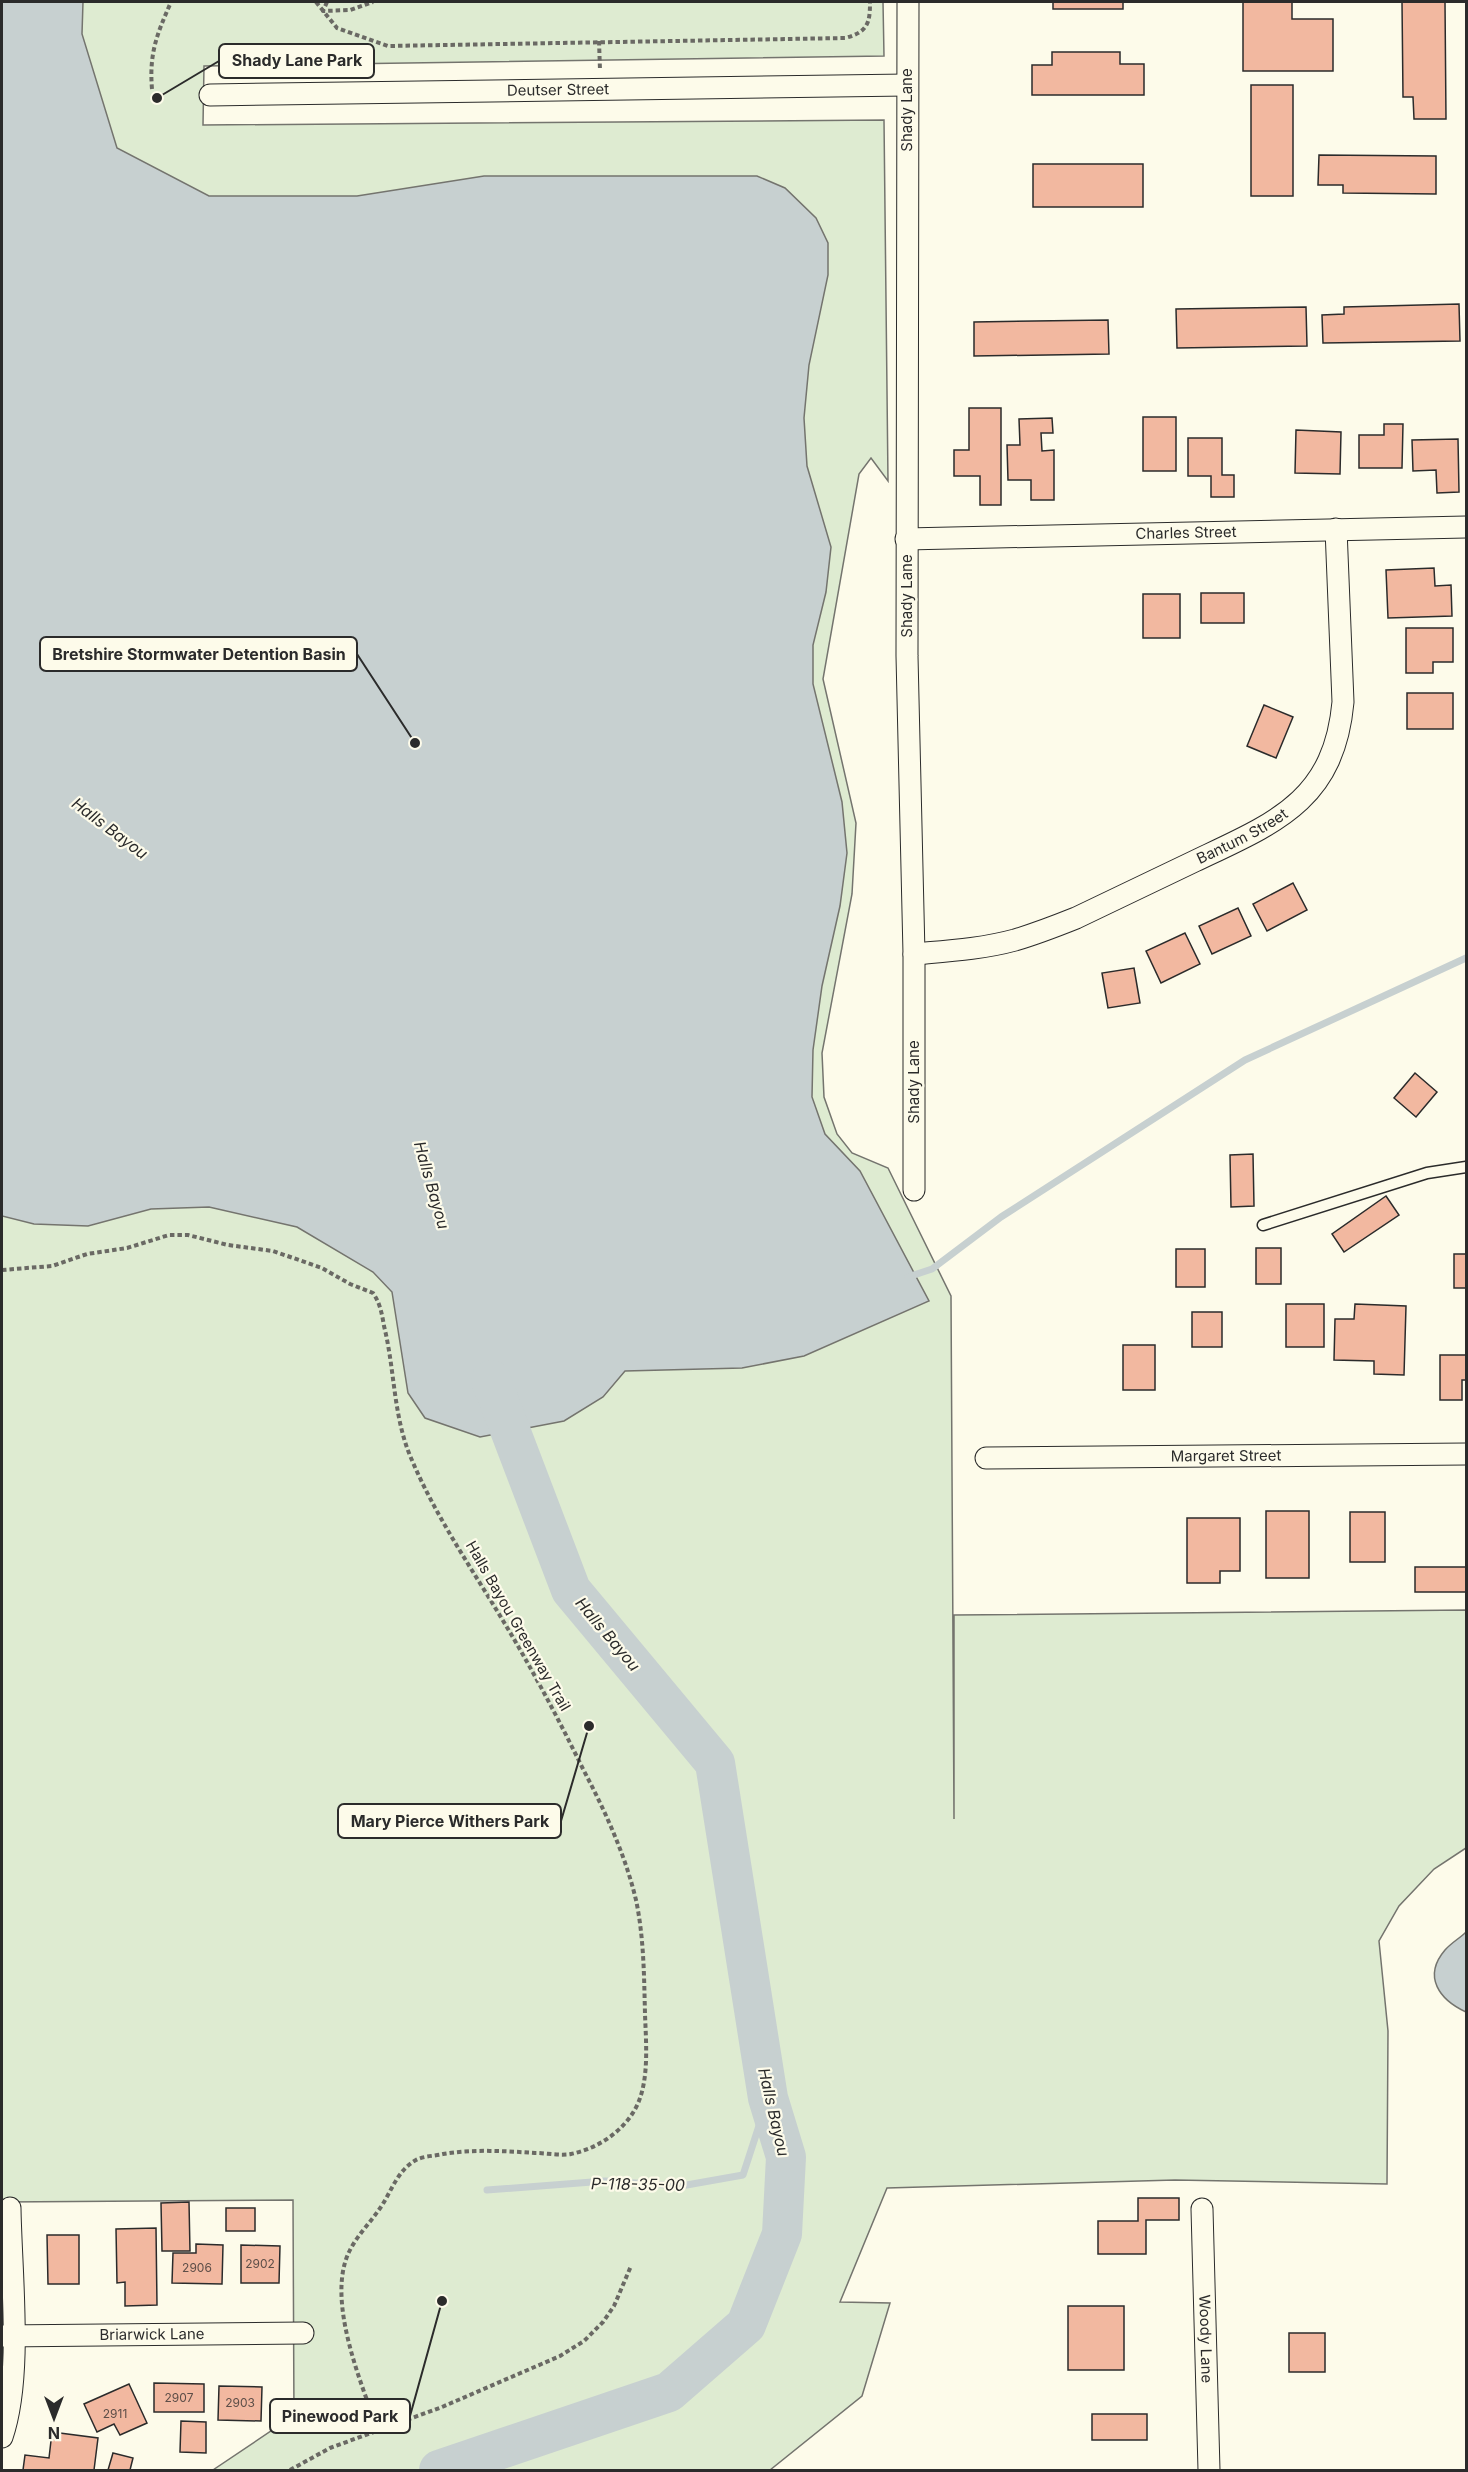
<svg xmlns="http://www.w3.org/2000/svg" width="1468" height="2472" font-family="Inter,sans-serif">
<rect width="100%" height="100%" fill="#fdfbea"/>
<path fill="#deebd1" stroke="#74746e" stroke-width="1.5" d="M2,2H883L884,56L204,66L203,125L884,120L888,481L871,458L859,474L823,679L856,823L852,894L822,1053L824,1097L837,1134L852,1153L888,1168L951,1296L954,1819V1615L1466,1610V1848L1434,1869L1399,1906L1379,1941L1388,2031L1387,2184L1175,2180L887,2188L840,2302L890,2303L862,2396L770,2470H213L271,2431L294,2421L293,2200L2,2202Z"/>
<g fill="#c7d0d0" stroke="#74746e" stroke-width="1.5">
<path d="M2,2H83L82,34L117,148L209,196H357L484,176H757L785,188L816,218L828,243V275L809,365L804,418L807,466L831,547L826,592L813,645V684L842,802L847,853L840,906L822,986L813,1050L812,1097L825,1134L860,1171L929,1301L804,1356L742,1368L625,1371L603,1397L564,1421L480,1437L425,1418L408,1393L392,1292L373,1272L297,1227L209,1207L151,1209L88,1226L34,1224L2,1216Z"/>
<path d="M1466,1932V2012C1440,2000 1422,1977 1445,1950C1451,1943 1460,1938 1466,1932Z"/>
</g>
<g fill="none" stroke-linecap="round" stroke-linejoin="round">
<g stroke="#c7d0d0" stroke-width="7">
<path d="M908,1277L932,1269L1001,1217L1245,1060L1466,958"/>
<path d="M487,2190L605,2181L681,2186L743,2175L768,2098"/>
</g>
<path stroke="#c7d0d0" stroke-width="40" d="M439,2470L669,2392L746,2325L782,2234L786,2157L768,2098L715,1763L571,1590L491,1380"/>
</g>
<g fill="#f2b8a0" stroke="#2b2b2b" stroke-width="1.5">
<rect x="1053" y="2" width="70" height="7"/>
<path d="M1243,2H1292V19H1333V71H1243Z"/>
<path d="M1402,2H1445L1446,119H1414L1413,97H1403Z"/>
<path d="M1052,52H1120V64H1144V95H1032V65H1052Z"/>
<rect x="1251" y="85" width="42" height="111"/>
<path d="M1319,155L1436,156V194L1343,193V185H1318Z"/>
<rect x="1033" y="164" width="110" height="43"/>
<path d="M1459,304L1460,341L1323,343L1322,315L1344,314V307Z"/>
<path d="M1306,307L1307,346L1177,348L1176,309Z"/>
<path d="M1108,320L1109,354L974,356V322Z"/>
<path d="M969,408H1001V505H980V476H954V450H969Z"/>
<rect x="1143" y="417" width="33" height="54"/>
<path d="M1052,418L1053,433H1041L1042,451L1054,450V500H1031V480H1008L1007,445H1020L1019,419Z"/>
<path d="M1384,424H1403L1402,468H1359V435H1384Z"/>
<path d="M1296,430L1341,432L1340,474L1295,473Z"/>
<path d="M1188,438H1222V475H1234V497H1211V476H1188Z"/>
<path d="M1458,439L1459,492L1437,493L1436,470L1413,471L1412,440Z"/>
<path d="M1434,568L1435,586L1451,585L1452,616L1388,618L1386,570Z"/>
<rect x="1201" y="593" width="43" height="30"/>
<rect x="1143" y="594" width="37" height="44"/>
<path d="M1406,628H1453V662H1433V673H1406Z"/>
<rect x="1407" y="693" width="46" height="36"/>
<path d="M1264,705L1293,717L1276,758L1247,746Z"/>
<path d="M1293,883L1307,910L1267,931L1253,904Z"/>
<path d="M1238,908L1251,936L1212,954L1199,926Z"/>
<path d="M1185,933L1200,964L1161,983L1146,951Z"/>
<path d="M1134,968L1140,1003L1108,1008L1102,973Z"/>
<path d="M1415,1073L1437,1092L1416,1117L1394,1098Z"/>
<path d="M1253,1154L1254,1206L1231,1207L1230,1155Z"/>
<path d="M1386,1196L1399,1215L1344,1252L1332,1234Z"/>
<rect x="1256" y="1248" width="25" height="36"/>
<rect x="1176" y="1249" width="29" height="38"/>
<rect x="1454" y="1254" width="12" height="34"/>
<rect x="1286" y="1304" width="38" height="43"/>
<path d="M1355,1304L1406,1306L1404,1375L1374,1374V1361L1334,1360L1335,1319H1354Z"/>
<rect x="1192" y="1312" width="30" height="35"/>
<rect x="1123" y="1345" width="32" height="45"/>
<path d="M1440,1355H1466V1380H1462V1400H1440Z"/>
<rect x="1266" y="1511" width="43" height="67"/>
<rect x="1350" y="1512" width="35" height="50"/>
<path d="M1187,1518H1240V1571H1220V1583H1187Z"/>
<rect x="1415" y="1567" width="51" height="25"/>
<path d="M1138,2198H1179V2220H1146V2254H1098V2221H1138Z"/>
<path d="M189,2202L190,2251H162L161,2203Z"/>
<rect x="226" y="2208" width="29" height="23"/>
<path d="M156,2228L157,2305L125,2306V2282L117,2283L116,2229Z"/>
<path d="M47,2235H79V2284H48Z"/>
<path d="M196,2244L223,2245L222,2284L172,2283L173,2253H196Z"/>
<path d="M241,2245L280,2246L279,2283H241Z"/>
<rect x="1068" y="2306" width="56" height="64"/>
<rect x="1289" y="2333" width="36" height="39"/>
<path d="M154,2383L204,2384V2412H154Z"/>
<path d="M129,2384L147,2423L120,2435L114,2424L97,2432L84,2404Z"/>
<path d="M219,2386L262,2387L261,2421L218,2420Z"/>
<rect x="1092" y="2414" width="55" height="26"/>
<path d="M181,2421L206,2422V2453L180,2452Z"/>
<path d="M52,2432L98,2438L94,2470H23L25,2455L49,2458Z"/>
<path d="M113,2453L133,2458L130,2470H108Z"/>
</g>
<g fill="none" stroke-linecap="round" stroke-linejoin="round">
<g stroke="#2b2b2b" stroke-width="13">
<path id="service" d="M1263,1225L1427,1173L1466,1167"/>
</g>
<g stroke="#2b2b2b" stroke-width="23">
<g id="minor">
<path d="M908,2L907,656L914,954V1190"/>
<path id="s1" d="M210,95L907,85"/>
<path id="s2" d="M906,539L1466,527"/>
<path id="s3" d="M914,954C947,951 982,949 1015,940C1035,934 1056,926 1076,918C1115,899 1155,880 1195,861C1275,823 1334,801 1343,702L1336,529"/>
<path id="s4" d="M986,1458L1466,1454"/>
<path id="s5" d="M1202,2209L1209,2470"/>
<path id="s6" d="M2,2336L303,2333"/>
<path d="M2,2437C23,2376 11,2274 10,2208"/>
</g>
</g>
<g stroke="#6a6964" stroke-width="4" stroke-dasharray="4.5 3" stroke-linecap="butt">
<path d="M316,2L337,28L388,46L845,38C868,32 870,23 870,2"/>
<path d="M327,2L323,11L350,10L373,2"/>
<path d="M599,41L600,70"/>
<path d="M152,89C149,53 157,34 171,2"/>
<path d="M2,1270L52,1266L87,1254L127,1248L169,1235H188L228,1245L273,1251L322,1268L350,1284L373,1293C380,1303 382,1314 384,1326C395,1370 393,1416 411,1458C435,1515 470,1566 502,1619C531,1667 558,1718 583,1769C605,1811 625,1854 636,1900C644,1938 644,1976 645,2014C646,2044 650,2085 634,2111C621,2133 596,2149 571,2154C560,2156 547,2153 535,2153C505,2151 473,2149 443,2154C435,2156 423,2156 416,2160C396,2171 391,2194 378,2211C369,2224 356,2237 349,2252C326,2300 361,2383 378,2430"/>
<path d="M290,2470L330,2448L442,2407L560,2356L584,2341L603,2322L614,2306L631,2266"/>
</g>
<use href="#service" stroke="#fdfbea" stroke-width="10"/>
<use href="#minor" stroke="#fdfbea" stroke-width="21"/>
</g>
<g text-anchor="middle" stroke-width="4.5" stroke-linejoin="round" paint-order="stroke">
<g font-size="12" fill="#5d4e48">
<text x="260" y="2268">2902</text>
<text x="197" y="2272">2906</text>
<text x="179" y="2402">2907</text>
<text x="240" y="2407">2903</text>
<text x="115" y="2418">2911</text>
</g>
<g font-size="15" fill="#2b2b2b" stroke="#fdfbea">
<text dy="5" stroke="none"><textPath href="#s1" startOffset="348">Deutser Street</textPath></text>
<text transform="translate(907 110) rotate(-90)" y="5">Shady Lane</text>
<text dy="5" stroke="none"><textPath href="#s2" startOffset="280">Charles Street</textPath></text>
<text transform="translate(907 596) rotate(-90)" y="5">Shady Lane</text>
<text dy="5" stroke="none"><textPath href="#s3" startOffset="352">Bantum Street</textPath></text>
<text transform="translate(914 1082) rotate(-90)" y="5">Shady Lane</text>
<text dy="5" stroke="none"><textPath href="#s4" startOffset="240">Margaret Street</textPath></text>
<text transform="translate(518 1626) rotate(60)" y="5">Halls Bayou Greenway Trail</text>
<text dy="5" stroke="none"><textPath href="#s6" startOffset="150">Briarwick Lane</textPath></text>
<text dy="5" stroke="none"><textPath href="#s5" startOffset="130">Woody Lane</textPath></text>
</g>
<g font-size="16" font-style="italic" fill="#2b2b2b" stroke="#fdfbea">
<text transform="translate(110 828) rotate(37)" y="6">Halls Bayou</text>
<text transform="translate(432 1185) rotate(74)" y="6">Halls Bayou</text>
<text transform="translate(608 1634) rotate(50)" y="6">Halls Bayou</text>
<text transform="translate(774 2112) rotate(77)" y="6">Halls Bayou</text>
<text transform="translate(638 2184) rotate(1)" y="6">P-118-35-00</text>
</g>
</g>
<path fill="none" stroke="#2b2b2b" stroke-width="2" d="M157 98L219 61M415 743L357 654M589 1726L561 1821M442 2301L410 2416"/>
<g fill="#2b2b2b" stroke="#fdfbea" stroke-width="2">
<circle cx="157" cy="98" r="6"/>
<circle cx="415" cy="743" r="6"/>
<circle cx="589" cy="1726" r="6"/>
<circle cx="442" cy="2301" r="6"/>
</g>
<g fill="#fdfbea" stroke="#2b2b2b" stroke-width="2">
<rect x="219" y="44" width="155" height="34" rx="6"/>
<rect x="40" y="637" width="317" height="34" rx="6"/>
<rect x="338" y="1804" width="223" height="34" rx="6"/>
<rect x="270" y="2399" width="140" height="34" rx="6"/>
</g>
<g font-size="16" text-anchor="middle" font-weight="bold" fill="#2b2b2b">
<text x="297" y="66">Shady Lane Park</text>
<text x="199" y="660">Bretshire Stormwater Detention Basin</text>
<text x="450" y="1827">Mary Pierce Withers Park</text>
<text x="340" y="2422">Pinewood Park</text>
</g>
<rect width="1468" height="2472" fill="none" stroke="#2b2b2b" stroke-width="6"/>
<g transform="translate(54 2418) rotate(180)" stroke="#fdfbea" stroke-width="4.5" paint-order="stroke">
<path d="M0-4.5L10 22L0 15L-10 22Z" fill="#2b2b2b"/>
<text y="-9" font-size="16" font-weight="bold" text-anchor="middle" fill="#2b2b2b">N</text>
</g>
</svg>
